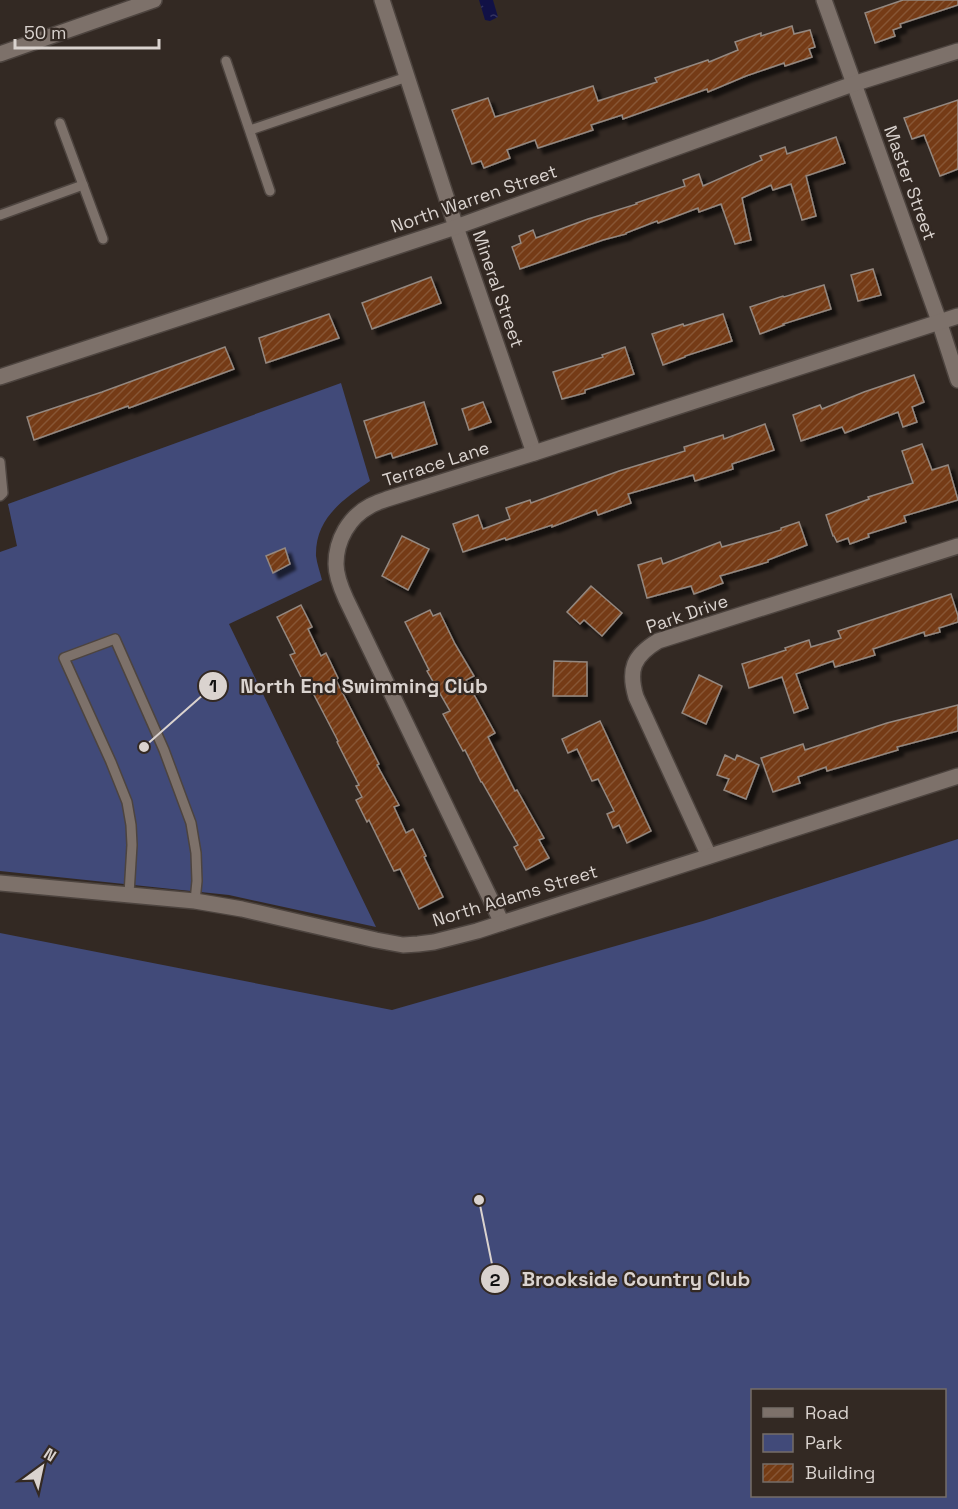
<svg xmlns="http://www.w3.org/2000/svg" width="958" height="1509" font-family="'Space Grotesk',sans-serif">
<defs>
<pattern id="water-ripples" width="26" height="14" patternUnits="userSpaceOnUse" patternTransform="scale(1.5)"><rect width="26" height="14" fill="#111146"/><path d="M2 4q2-2 4 0t4 0M15 11q2-2 4 0t4 0" fill="none" stroke="#333360"/></pattern>
<pattern id="building-hatch" width="6" height="6" patternUnits="userSpaceOnUse" patternTransform="scale(1.5)"><rect width="6" height="6" fill="#743b14"/><path d="M-1 1l2-2M0 6l6-6M5 7l2-2" fill="none" stroke="#875635"/></pattern>
<filter id="shadow"><feDropShadow dx="5.5" dy="5.5" stdDeviation="1.5" flood-color="#0009"/></filter>
</defs>
<rect width="100%" height="100%" fill="#332923"/>
<g fill="#414a79" fill-rule="evenodd">
<path d="M341,383L370,481C342,500 315,519 316,556C317,564 320,572 322,580L229,624L376,927L229,895L0,871V552L17,546L8,504Z"/>
<path d="M958,839V1509H0V933L392,1010L703,921ZM752,1390H944V1496H752Z"/>
</g>
<path fill="url(#water-ripples)" d="M479,0H493L498,17L490,21L485,20Z"/>
<g fill="url(#building-hatch)" stroke="#948880" stroke-width="1.5" filter="url(#shadow)">
<path d="M903,0H958V5L900,24L901,27L893,30L895,36L875,43L865,13Z"/>
<path d="M792,26L794,34L810,30L815,47L809,49L812,57L785,66L784,63L746,76L708,92L707,89L623,119L622,115L591,125L593,130L538,148L535,140L507,150L510,158L484,168L481,161L472,164L452,110L488,98L495,117L593,86L598,101L657,82L655,78L708,60L709,62L738,50L735,42L761,33V36Z"/>
<path d="M958,100V169L940,176L924,135L912,139L904,118Z"/>
<path d="M836,137L845,163L806,176L816,216L802,220L791,184L773,190L771,185L742,198L751,240L735,244L721,204L699,212L698,208L658,223L657,221L626,233V234L603,240L520,269L512,247L521,243L519,236L533,230L536,238L588,219L637,204L636,203L685,186L683,180L699,174L703,186L762,160L760,156L785,147L787,154Z"/>
<path d="M873,269L881,295L858,301L851,275Z"/>
<path d="M431,277L441,303L372,329L362,303Z"/>
<path d="M824,285L831,309L783,324L784,325L760,334L750,307L783,296L784,297Z"/>
<path d="M329,314L339,338L266,363L259,338Z"/>
<path d="M723,314L732,341L685,356V357L663,365L652,334L683,324L684,326Z"/>
<path d="M225,347L234,369L129,408L128,406L34,440L27,417L102,392Z"/>
<path d="M625,347L634,374L585,390V393L562,399L553,372L603,357L602,355Z"/>
<path d="M914,375L924,402L912,407L917,422L903,427L898,412L845,433L842,427L801,441L793,415L820,405L822,409L864,392Z"/>
<path d="M424,402L437,444L393,458L391,453L376,458L364,421Z"/>
<path d="M483,402L491,422L469,430L462,409Z"/>
<path d="M765,424L774,450L732,464L733,469L695,481L693,475L628,494L631,503L598,515L596,510L552,527V525L506,540L505,538L463,552L453,524L478,515L483,529L510,519L506,508L530,500L531,503L619,471L685,451L684,447L723,435L724,439Z"/>
<path d="M922,444L932,470L948,465L958,500L904,516L906,522L868,534L869,537L850,544L848,538L837,542L834,536H833L826,515L869,499L868,497L913,483L902,451Z"/>
<path d="M799,522L807,545L768,560V562L720,576L723,583L694,594L691,586L647,598L638,565L661,558L663,564L720,542L722,547L781,530V528Z"/>
<path d="M402,536L429,549L408,590L382,576Z"/>
<path d="M285,548L290,564L273,573L266,556Z"/>
<path d="M591,586L622,613L602,636L584,620L580,624L567,612Z"/>
<path d="M951,594L958,616V622L939,628L940,632L925,636L924,632L873,649L875,655L835,667L833,661L796,674L808,708L794,713L782,677L749,688L742,664L786,650L785,648L809,640L811,647L841,638L838,631Z"/>
<path d="M301,605L312,627L308,629L321,656L326,653L338,678L336,680L379,764L377,765L399,805L394,807L406,833L413,829L426,856L424,857L443,897L419,909L400,869L394,871L369,820L367,822L356,800L362,797L356,786L359,785L337,742L338,741L312,691L309,693L290,655L295,653L277,617Z"/>
<path d="M430,610L433,616L440,613L455,644L474,676L466,680L495,733L488,737L515,791L517,790L544,838L539,840L549,858L526,870L514,847L518,845L482,782H481L465,750L463,751L443,714L450,711L427,671L429,670L405,622Z"/>
<path d="M554,661L587,662V696H553Z"/>
<path d="M699,675L722,686L706,724L682,713Z"/>
<path d="M958,705V731L897,747L898,750L827,771L826,767L798,777L800,783L773,792L761,758L803,744L805,750L887,723Z"/>
<path d="M600,721L651,831L627,843L619,825L613,828L607,814L614,811L598,779L592,781L577,749L568,753L562,739Z"/>
<path d="M725,755L735,760L737,755L759,765L746,799L724,790L729,779L717,775Z"/>
</g>
<g fill="none" stroke-linecap="round" stroke-linejoin="round">
<g stroke="#4d443f" stroke-width="12">
<g id="service">
<path d="M226,61L270,191"/>
<path d="M60,123L103,239"/>
<path d="M250,130L407,77"/>
<path d="M0,215L83,185"/>
<path d="M0,462L3,493L0,496"/>
<path d="M129,894L132,845L131,825L127,802L111,762L64,658L115,639L164,750L191,823L196,853L197,881L195,901"/>
</g>
</g>
<g stroke="#4d443f" stroke-width="18">
<g id="minor">
<path d="M382,0L456,227L534,453"/>
<path d="M824,0L939,321L958,380"/>
<path d="M0,54L154,0"/>
<path d="M0,377L456,227L853,84L958,51"/>
<path d="M709,856L636,697C628,670 633,656 658,641L958,546"/>
<path d="M502,923L346,599C341,588 336,576 336,564C336,540 349,517 370,506C375,503 382,501 387,499L534,453L958,316"/>
</g>
</g>
<g stroke="#4d443f" stroke-width="18">
<path id="tertiary" d="M0,883L195,901L242,909L376,940L403,945L418,944L434,942L477,931L958,776"/>
</g>
<use href="#service" stroke="#7d716a" stroke-width="9"/>
<use href="#minor" stroke="#7d716a" stroke-width="15"/>
<use href="#tertiary" stroke="#7d716a" stroke-width="15"/>
</g>
<g text-anchor="middle" stroke-width="4.5" stroke-linejoin="round" paint-order="stroke">
<g font-size="18" fill="#dad3cf" stroke="#332923">
<text transform="translate(910 183) rotate(70)" y="6">Master Street</text>
<text transform="translate(474 199) rotate(-19)" y="6">North Warren Street</text>
<text transform="translate(498 289) rotate(71)" y="6">Mineral Street</text>
<text transform="translate(436 464) rotate(-18)" y="6">Terrace Lane</text>
<text transform="translate(687 614) rotate(-19)" y="6">Park Drive</text>
<text transform="translate(515 896) rotate(-17)" y="6">North Adams Street</text>
</g>
</g>
<path fill="none" stroke="#dad3cf" stroke-width="2" d="M144 747L213 686M479 1200L495 1279"/>
<g fill="#dad3cf" stroke="#332923" stroke-width="2">
<circle cx="144" cy="747" r="6"/>
<circle cx="479" cy="1200" r="6"/>
<circle cx="213" cy="686" r="15"/>
<circle cx="495" cy="1279" r="15"/>
</g>
<g font-size="18" text-anchor="middle" font-weight="bold" fill="#111">
<text x="213" y="692">1</text>
<text x="495" y="1286">2</text>
</g>
<g font-size="20" text-anchor="middle" font-weight="bold" fill="#dad3cf" stroke="#332923" stroke-width="4.5" stroke-linejoin="round" paint-order="stroke">
<text x="364" y="693">North End Swimming Club</text>
<text x="636" y="1286">Brookside Country Club</text>
</g>
<rect x="751" y="1389" width="195" height="108" fill="#332923" stroke="#766d68" stroke-width="1.5"/>
<rect x="763" y="1408" width="30" height="9" fill="#7d716a" stroke="#766d68" stroke-width="1.5"/>
<text x="805" y="1419" font-size="18" fill="#dad3cf">Road</text>
<rect x="763" y="1434" width="30" height="18" fill="#414a79" stroke="#766d68" stroke-width="1.5"/>
<text x="805" y="1449" font-size="18" fill="#dad3cf">Park</text>
<rect x="763" y="1464" width="30" height="18" fill="url(#building-hatch)" stroke="#766d68" stroke-width="1.5"/>
<text x="805" y="1479" font-size="18" fill="#dad3cf">Building</text>
<g transform="translate(42 1467) rotate(33)" stroke="#332923" stroke-width="4.5" paint-order="stroke">
<path d="M0-4.5L10 22L0 15L-10 22Z" fill="#dad3cf"/>
<text y="-9" font-size="16" font-weight="bold" text-anchor="middle" fill="#dad3cf">N</text>
</g>
<path d="M15 39v9h144v-9" fill="none" stroke="#dad3cf" stroke-width="3"/>
<text x="24" y="39" font-size="18" fill="#dad3cf" stroke="#332923" stroke-width="4.5" paint-order="stroke">50 m</text>
</svg>
